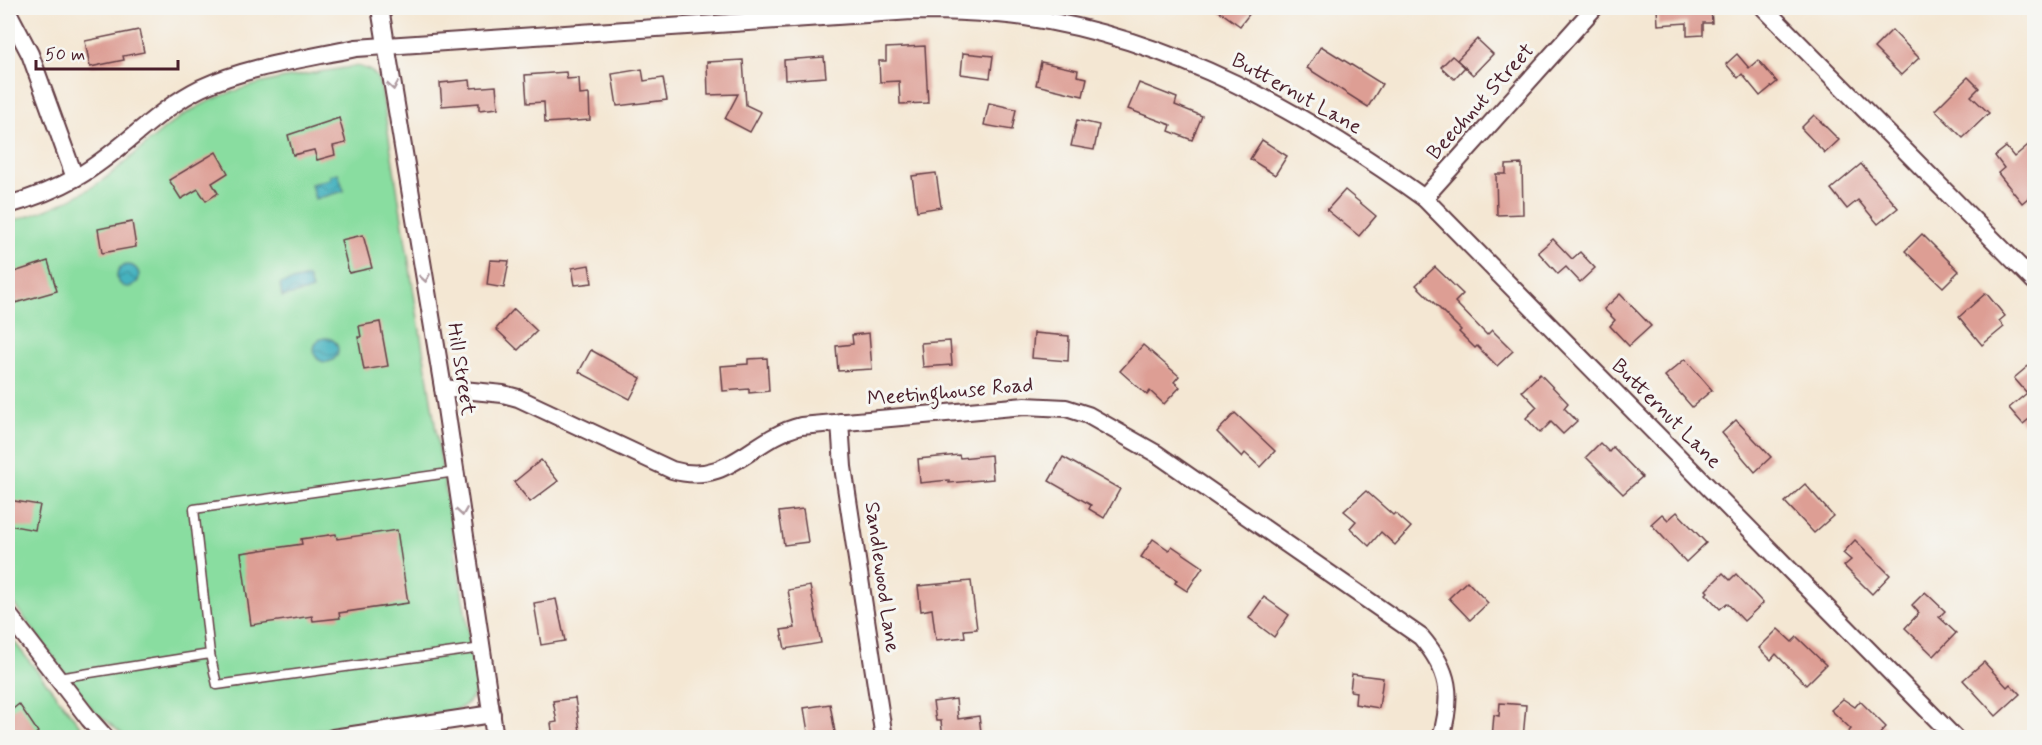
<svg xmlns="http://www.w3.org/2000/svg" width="2042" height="745" font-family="Mynerve,sans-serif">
<defs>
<pattern id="water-waves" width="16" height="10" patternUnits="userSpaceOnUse" patternTransform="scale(1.5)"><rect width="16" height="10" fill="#44b2bf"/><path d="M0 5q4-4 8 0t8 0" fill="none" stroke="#3b909b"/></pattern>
</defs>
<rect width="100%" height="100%" fill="#f6f6f2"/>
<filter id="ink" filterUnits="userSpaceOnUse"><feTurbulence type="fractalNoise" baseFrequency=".0167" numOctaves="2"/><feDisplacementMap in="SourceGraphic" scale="12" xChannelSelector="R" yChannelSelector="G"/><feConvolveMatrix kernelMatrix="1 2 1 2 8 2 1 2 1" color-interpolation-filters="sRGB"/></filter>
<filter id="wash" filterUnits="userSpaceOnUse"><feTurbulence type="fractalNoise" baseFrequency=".008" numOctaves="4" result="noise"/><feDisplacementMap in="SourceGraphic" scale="24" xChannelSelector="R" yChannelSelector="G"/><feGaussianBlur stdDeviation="1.35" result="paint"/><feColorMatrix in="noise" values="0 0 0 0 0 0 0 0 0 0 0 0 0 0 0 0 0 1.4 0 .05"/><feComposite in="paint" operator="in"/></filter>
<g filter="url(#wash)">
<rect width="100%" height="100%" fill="#f4e7d3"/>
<g fill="#89dda0" stroke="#6a7e66" stroke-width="1.5">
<path d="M357,66C372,70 377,73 381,88L477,686C474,699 467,706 455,710L270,737H126L92,709L8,596V222C39,214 73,200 100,182C133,159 159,128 194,109C243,81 303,75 357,66Z"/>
<path d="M8,634L89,737H8Z"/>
</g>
<g fill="url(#water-waves)" stroke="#476875" stroke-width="1.5">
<path d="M338,173L344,191L315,199L311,184L330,179V175Z"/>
<circle cx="128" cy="276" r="11"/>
<path d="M308,277L312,290L282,297L280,284Z"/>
<circle cx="326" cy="350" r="12"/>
</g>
<g id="blocks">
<g fill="#dd9e94">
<path d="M1215,8H1254L1240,26Z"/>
<path d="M1657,8H1711L1712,23H1703V35L1687,36V23L1658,25Z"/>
<path d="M139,30L144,52L123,56L124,60L90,67L85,41Z"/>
<path d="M1892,30L1919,58L1901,75L1874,48Z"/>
<path d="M1477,39L1493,54L1473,75L1457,60Z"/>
<path d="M925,46L928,103L900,104L899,81L880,82L879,61H886V48Z"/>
<path d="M1321,46L1382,84L1368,107L1307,68Z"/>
<path d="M963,53L993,56L990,78L961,74Z"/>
<path d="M1737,54L1749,68L1758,60L1777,82L1760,96L1742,74L1738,78L1726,64Z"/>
<path d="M1452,56L1465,67L1454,79L1441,67Z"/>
<path d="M824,57L826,77L785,80L784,60Z"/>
<path d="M743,60L746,105L761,112L750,132L725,119L738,94L708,95L707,62Z"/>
<path d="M1041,62L1078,70L1077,76L1087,78L1083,96L1036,85Z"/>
<path d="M642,69L644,81L663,78L667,100L617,106L612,74Z"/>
<path d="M566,72L567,79L579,78L580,95L589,94L590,120L545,123L544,102L527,103L525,75Z"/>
<path d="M1968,77L1979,88L1971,96L1989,113L1963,138L1935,110Z"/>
<path d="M470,80L471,88L496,86L498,108L479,110V103L442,106L440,83Z"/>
<path d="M1139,83L1177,98L1175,105L1202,116L1192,140L1169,131L1171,125L1128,109Z"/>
<path d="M989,103L1016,109L1012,130L984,125Z"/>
<path d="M1814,115L1839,140L1825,153L1801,128Z"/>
<path d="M339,118L346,143L333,146L335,155L317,160L314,150L293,155L288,135Z"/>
<path d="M1077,120L1099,125L1094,150L1071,146Z"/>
<path d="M1262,140L1287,156L1275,175L1250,159Z"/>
<path d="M2034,140V193L2022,203L1998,173L2004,168L1995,156L2006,147L2014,157Z"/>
<path d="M216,152L228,173L212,183L218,193L206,201L198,189L181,199L169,180Z"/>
<path d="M1522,164L1523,214L1497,215L1496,174H1506V165Z"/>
<path d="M1861,164L1898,208L1878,224L1858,200L1847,209L1831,189Z"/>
<path d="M936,173L941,207L917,211L912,176Z"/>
<path d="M1345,190L1376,216L1359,236L1327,210Z"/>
<path d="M132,222L136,247L102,253L98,229Z"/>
<path d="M1922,234L1959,271L1943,287L1905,251Z"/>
<path d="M363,235L372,268L349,273L341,240Z"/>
<path d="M1553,239L1572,259L1580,252L1595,268L1580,282L1566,267L1558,274L1538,252Z"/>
<path d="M490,260L509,261L504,288L487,285Z"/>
<path d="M48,261L57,291L8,305V274Z"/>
<path d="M589,265L592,283L575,285L572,268Z"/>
<path d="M1435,267L1463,294L1455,302L1487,335L1492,330L1513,351L1497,366L1477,346L1475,348L1459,332L1461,330L1416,285Z"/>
<path d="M1986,293L2005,316L1999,321L2004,327L1982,345L1959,317Z"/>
<path d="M1620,294L1651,326L1629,346L1610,326L1615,320L1604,309Z"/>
<path d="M514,309L537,331L518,350L496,329Z"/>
<path d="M380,322L388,366L364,370L358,337H361L359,326Z"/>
<path d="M869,333L872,369L838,371L836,346L853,344L852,335Z"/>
<path d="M1034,333L1069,336L1068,361L1032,358Z"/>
<path d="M950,341L952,365L923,367L921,343Z"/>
<path d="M1143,345L1179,376L1174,382L1180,387L1164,404L1150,391L1147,395L1120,371Z"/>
<path d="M591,350L641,378L630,399L579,372Z"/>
<path d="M767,358L769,391L749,393V389L723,391L721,366L748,364V359Z"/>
<path d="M1685,359L1712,390L1692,407L1665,376Z"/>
<path d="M2034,361V415L2023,424L2009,408L2027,393L2014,378Z"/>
<path d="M1540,374L1568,403L1564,408L1577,421L1563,434L1551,422L1540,433L1526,418L1537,407L1522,391Z"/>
<path d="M1235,413L1275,451L1260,467L1245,453L1242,457L1217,432Z"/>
<path d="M1736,420L1771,457L1755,472L1722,433Z"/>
<path d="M1600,443L1609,452L1613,447L1642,477L1623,494L1586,457Z"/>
<path d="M959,455L960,458L991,455L993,479L949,483V480L920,483L918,459Z"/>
<path d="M1063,457L1120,489L1104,518L1089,509L1091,505L1049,481Z"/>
<path d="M541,460L558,481L530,502L514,482Z"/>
<path d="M1805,484L1833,516L1814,533L1785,502Z"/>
<path d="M1366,491L1393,515L1395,513L1411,527L1395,545L1381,532L1369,546L1350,528L1356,521L1344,511Z"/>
<path d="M8,500L40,505L35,530L8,525Z"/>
<path d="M803,509L808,542L784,545L779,512Z"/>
<path d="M1677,512L1706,543L1686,562L1651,524L1662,514L1668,520Z"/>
<path d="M397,530L408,603L339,613L340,618L313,621L312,616L251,625L241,553L302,544L301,539L336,534L337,539Z"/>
<path d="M1153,539L1169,550L1172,546L1203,567L1187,591L1175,583L1177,580L1141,557Z"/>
<path d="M1855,540L1890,575L1872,594L1844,566L1851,560L1843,553Z"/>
<path d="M1723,573L1730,580L1736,574L1763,603L1744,621L1727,603L1720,609L1706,594L1708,592L1706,590Z"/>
<path d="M971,581L977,629L964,630L965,637L936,640L932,609L921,611L918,586Z"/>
<path d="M1467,581L1488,603L1470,620L1449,598Z"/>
<path d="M810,586L821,643L785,649L781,630L795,628L788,590Z"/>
<path d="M1925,592L1945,611L1939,617L1956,633L1934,656L1905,628L1919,613L1912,605Z"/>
<path d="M1264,597L1289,615L1274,637L1249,618Z"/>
<path d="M556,599L565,641L541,645L534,603Z"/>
<path d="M1778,629L1792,642L1797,637L1826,665L1806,685L1776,654L1771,660L1759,648Z"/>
<path d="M1984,662L2007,687L2010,684L2020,694L1996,716L1963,680Z"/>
<path d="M1352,674L1383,678L1379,708L1355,704L1356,692L1350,691Z"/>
<path d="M575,698L581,738H553L551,723L557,722L553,701Z"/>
<path d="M956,699L958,719L979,716L981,732L970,733V738H943L941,721H936L933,702Z"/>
<path d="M1843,699L1855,707L1860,701L1886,727L1876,738H1843L1851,729L1831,710Z"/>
<path d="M1500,703L1526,705L1523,738H1492L1494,715L1499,716Z"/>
<path d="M19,704L38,732L31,738H8V713Z"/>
<path d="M830,704L836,738H809L804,708Z"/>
</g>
</g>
</g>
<g filter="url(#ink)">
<use href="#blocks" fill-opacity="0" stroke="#643d44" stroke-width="1.5"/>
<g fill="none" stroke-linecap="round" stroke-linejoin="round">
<g stroke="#643d44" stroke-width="11">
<g id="service">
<path d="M210,654L217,685L482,648"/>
<path d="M58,678L210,654L194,509L456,472"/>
</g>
</g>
<g stroke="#643d44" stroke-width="20">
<g id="minor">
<path d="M380,8L443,388L495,738"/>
<path d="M1764,8L2034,281"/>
<path d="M8,12L30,54L75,178"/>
<path d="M1424,198L1594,8"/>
<path d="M8,205C33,198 56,189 79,176C122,151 156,110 201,88C248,66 305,59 356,48L912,11C950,11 987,12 1025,17C1173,39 1304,112 1424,198L1955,738"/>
<path d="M443,388L503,394L518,398L672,470C729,487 751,438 801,426L1025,406L1066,408L1088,415L1157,454L1421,637C1450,671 1453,695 1441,738"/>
<path d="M840,422L843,467L884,738"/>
<path d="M8,614L89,719L106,738"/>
<path d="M333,738L492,714"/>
</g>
</g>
<use href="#service" stroke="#fff" stroke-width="8"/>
<use href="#minor" stroke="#fff" stroke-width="16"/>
</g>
<defs><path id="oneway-chevron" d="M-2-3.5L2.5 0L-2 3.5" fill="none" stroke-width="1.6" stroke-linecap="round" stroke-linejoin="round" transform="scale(1.5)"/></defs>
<g stroke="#ae9aa0">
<use href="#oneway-chevron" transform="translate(393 86) rotate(81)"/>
<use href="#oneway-chevron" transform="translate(425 278) rotate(81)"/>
<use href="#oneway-chevron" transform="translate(462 512) rotate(81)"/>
</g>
</g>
<g text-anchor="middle" stroke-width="6" stroke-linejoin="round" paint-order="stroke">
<g font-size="21" fill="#4a1f2b" stroke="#f6f6f2">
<text transform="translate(1297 93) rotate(29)" y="7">Butternut Lane</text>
<text transform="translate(1480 101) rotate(-48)" y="7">Beechnut Street</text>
<text transform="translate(462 369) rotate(81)" y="7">Hill Street</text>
<text transform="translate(950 391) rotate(-5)" y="7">Meetinghouse Road</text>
<text transform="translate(1667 413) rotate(45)" y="7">Butternut Lane</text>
<text transform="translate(883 577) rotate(82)" y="7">Sandlewood Lane</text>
</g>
</g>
<rect width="2042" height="745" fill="none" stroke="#f6f6f2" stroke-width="30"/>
<path d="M36 60v9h142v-9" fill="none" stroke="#4a1f2b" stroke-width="3"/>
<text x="45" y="60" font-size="18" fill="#4a1f2b" stroke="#f6f6f2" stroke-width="4.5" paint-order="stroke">50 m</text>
</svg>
